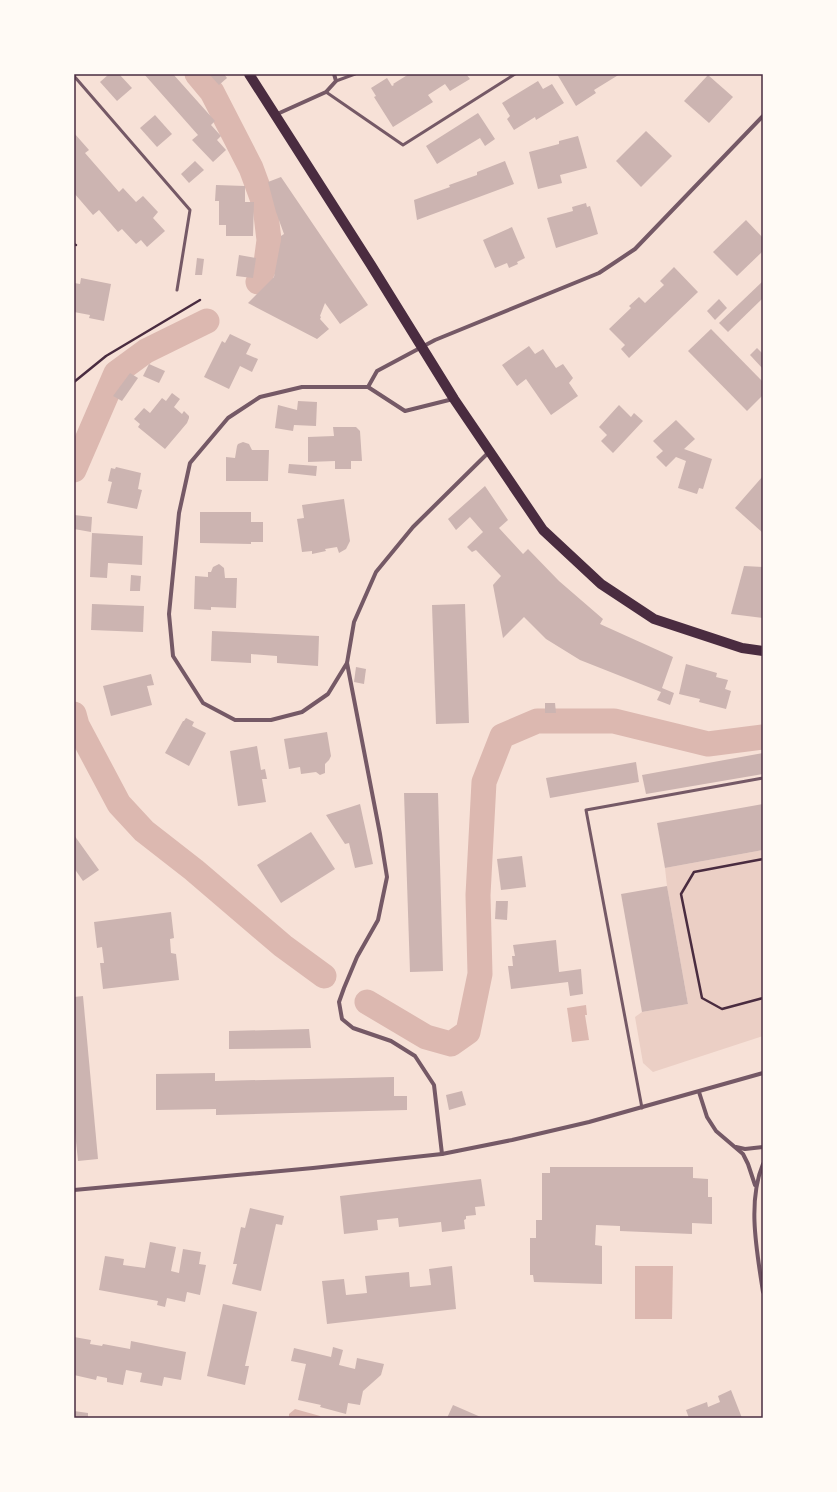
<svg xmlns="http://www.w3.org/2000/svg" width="837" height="1492" font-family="'DM Sans',sans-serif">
<rect width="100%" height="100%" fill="#f7e1d7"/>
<path fill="#ebcfc5" d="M763,850V1036L653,1072L643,1063L635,1017L642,1012L688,1004L667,886L665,868Z"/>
<g fill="#dcb8b0">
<path d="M586,1005L587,1015H585L589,1040L572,1042L567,1008Z"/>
<path d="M635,1266H673L672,1319H635Z"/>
<path d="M295,1409L320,1416L321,1418H289V1414Z"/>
</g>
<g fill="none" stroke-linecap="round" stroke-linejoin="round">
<g stroke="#dcb8b0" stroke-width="25">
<path d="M197,74L212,92L251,168L265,206L269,240L266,263L258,282"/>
<path d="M74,470L116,373L146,351L207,321"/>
<path d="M74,714L77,725L119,804L144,831L194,870L283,946L324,976"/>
<path d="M367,1002L426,1037L451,1044L468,1032L480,974L478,895L484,782L502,736L537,721H614L708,744L763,737"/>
</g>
</g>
<g fill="#ccb4b1">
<path d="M109,74H119L132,88L117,101L100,82Z"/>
<path d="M144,74H173L215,121L211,125L221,136L217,140L226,150L213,162L192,140L198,135Z"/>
<path d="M209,74H224L227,78L219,85Z"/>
<path d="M409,74H466L470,79L450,91L445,84L428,95L433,102L393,127L374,97L376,96L371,88L387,78L392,86L394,85L393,84Z"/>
<path d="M557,74H620L594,90L596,93L576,106Z"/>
<path d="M708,75L733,97L709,123L684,101Z"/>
<path d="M538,81L543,89L552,84L564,103L536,120L535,117L514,130L507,119L510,116L502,103Z"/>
<path d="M478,113L495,139L485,146L480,138L437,164L426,146Z"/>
<path d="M155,115L172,134L157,147L140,128Z"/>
<path d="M646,131L672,156L641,187L616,161Z"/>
<path d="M74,133L89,150L85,153L119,192L123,188L136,202L143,196L158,212L153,218L165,231L147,247L141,240L136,244L122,229L118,232L99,210L93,215L74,193Z"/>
<path d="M578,136L587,168L560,175L562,183L538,189L529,152L559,144V141Z"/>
<path d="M195,161L204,170L189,183L181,174Z"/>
<path d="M505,161L514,184L417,220L414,200L450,187L449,185L477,175V172Z"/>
<path d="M281,177L368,305L340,324L325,303L320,316L321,317L320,319L329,329L317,339L248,303L274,277L281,240V236L284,234L276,212L268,182Z"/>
<path d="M216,185L245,186V202H254L253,236H226V225H219V201H215Z"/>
<path d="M586,203L587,207L590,206L598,234L556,248L547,218L573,211L572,207Z"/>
<path d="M746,220L763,238V251L737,276L713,252Z"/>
<path d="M512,227L525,258L517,262L518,264L509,268L507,263L495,268L483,240Z"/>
<path d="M239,255L256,258L253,278L236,276Z"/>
<path d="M197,258L204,259L202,275H195Z"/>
<path d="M674,267L698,292L629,358L621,349L625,345L609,329L631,308L629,306L639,297L645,303L664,285L660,281Z"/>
<path d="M81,278L111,284L104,321L89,318L90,315L74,312V283L80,284Z"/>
<path d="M763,281V298L728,332L719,323Z"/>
<path d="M719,299L727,308L715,320L707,311Z"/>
<path d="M711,329L763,382V395L747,411L688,351Z"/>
<path d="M230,334L251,344L246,354L258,359L252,372L240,366L229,389L204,377L222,341L225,343Z"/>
<path d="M529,346L535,354L543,349L556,368L563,364L573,378L569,383L578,396L551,415L526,379L517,386L502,365Z"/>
<path d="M757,348L763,354V369L750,355Z"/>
<path d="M149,364L165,371L159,383L143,376Z"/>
<path d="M130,373L138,378L122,401L113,396Z"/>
<path d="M172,393L180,399L174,407L182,414L184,411L189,416V418L187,423L165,449L138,427L140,424L134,419L144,408L150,413L162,398L166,401Z"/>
<path d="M298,401L317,402L316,426L294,425L293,431L275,428L278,405L297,410Z"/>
<path d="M619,405L631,417L634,413L643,421L613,453L601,441L607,435L599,427Z"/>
<path d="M676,420L695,439L684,449L712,459L703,489L699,488L697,494L678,488L686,461L676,457L666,467L656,457L663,451L653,441Z"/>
<path d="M333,427H356L360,431L362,461H351V469H335V461L308,462V437L334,436Z"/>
<path d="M243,442L249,444L252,450H269L268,481H226V457L235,458L237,446L238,444Z"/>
<path d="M289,464L317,466L316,476L288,473Z"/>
<path d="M116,467L141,473L138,489L142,490L137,509L107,503L112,482L108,481L111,468L115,469Z"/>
<path d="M763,476V533L735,508Z"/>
<path d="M485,486L508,520L499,528L523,554L528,549L559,581L603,619L600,624L673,657L662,688L674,693L670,705L657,700L661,692L580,660L546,639L524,617L503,638L493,585L501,576L476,550L472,552L467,547L483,532L470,517L456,530L448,519Z"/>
<path d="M344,499L350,541L346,549L339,553L337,547L325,549L326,551L312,554V551L302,552L297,519L304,518L302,505Z"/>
<path d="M200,512H251V522H263V542H251V544L200,543Z"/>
<path d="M74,515L92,517L91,532L74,529Z"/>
<path d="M92,533L143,536L142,565L108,563L107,578L90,577Z"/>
<path d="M219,564L224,568L225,578H237L236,608L211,607V610L194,609L195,576L208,577V572H211L213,567Z"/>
<path d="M744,566L763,567V618L731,614Z"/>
<path d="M131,575L141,576L140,591H130Z"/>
<path d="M92,604L144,606L143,632L91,630Z"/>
<path d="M465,604L469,723L436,724L432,605Z"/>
<path d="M212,631L319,636L318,666L277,663V656L251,654V663L211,661Z"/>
<path d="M686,664L717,673L716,677L728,680L725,689L731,691L726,709L699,702L700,699L679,694Z"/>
<path d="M356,667L366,669L364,684L354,682Z"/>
<path d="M151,674L154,685L147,686L152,705L111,716L103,686Z"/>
<path d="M545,703H555L556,713H545Z"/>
<path d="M186,718L194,722L192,726L206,733L189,766L165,753L183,721H184Z"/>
<path d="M327,732L331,756L329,760L325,764V773L320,775L316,772L301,774L300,767L289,769L284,739Z"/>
<path d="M257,746L261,770L265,769L267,779H262L266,802L238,806L230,751Z"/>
<path d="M763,753V774L646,794L642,775Z"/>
<path d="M636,762L639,782L550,798L546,778Z"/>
<path d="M404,793H438L443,971L410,972Z"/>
<path d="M360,804L373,864L355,868L349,843L345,844L326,815Z"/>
<path d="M763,804V850L665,868L657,823Z"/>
<path d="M311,832L335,869L281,903L257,865Z"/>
<path d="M74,835L99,870L83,881L74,868Z"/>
<path d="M522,856L526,887L501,890L497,859Z"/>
<path d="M667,886L688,1004L642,1012L621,894Z"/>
<path d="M496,901H508L507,920L495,919Z"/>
<path d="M171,912L174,938L170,939L171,953L176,954L179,980L103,989L100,963H104L102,947L97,948L94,922Z"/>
<path d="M556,940L559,972L581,969L583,994L570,996L568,982L511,989L508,966H513L512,956H515L513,945Z"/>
<path d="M83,996L98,1159L78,1161L74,1122V997Z"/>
<path d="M309,1029L311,1048L229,1049V1031Z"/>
<path d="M215,1073V1081L394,1077V1096H407V1110L216,1115V1109L156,1110V1074Z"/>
<path d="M462,1091L466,1105L449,1110L446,1095Z"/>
<path d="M550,1167H693V1178L708,1179V1197H712V1224L692,1223V1234L620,1231V1226L596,1225L595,1245L602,1246V1284L534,1282L533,1275H530V1238H536V1220H542V1173H550Z"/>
<path d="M481,1179L485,1206L475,1207L476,1215L466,1216V1219L464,1220L465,1229L442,1232L441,1222L399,1227L398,1218L377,1220L378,1230L344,1234L340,1196Z"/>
<path d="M250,1208L284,1216L282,1225L276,1224L261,1291L232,1284L237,1264H233L241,1227L245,1228Z"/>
<path d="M150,1242L176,1247L171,1271L179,1273L183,1249L201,1252L199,1264L206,1265L200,1295L187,1292L185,1302L167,1298L165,1307L157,1305L158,1301L99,1290L105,1256L124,1259L123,1265L145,1268Z"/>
<path d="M452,1266L456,1309L327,1324L322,1281L344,1279L346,1295L367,1293L365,1276L409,1272L410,1287L421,1286L431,1285L429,1269Z"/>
<path d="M223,1304L257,1312L245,1366H249L245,1385L207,1376Z"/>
<path d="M74,1337L91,1340L90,1344L102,1346L103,1344L130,1349L131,1341L186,1352L181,1380L164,1377L162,1386L140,1382L142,1373L126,1370L123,1385L107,1382V1378L97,1376L96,1380L74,1375Z"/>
<path d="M333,1347L343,1350L339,1365L355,1369L357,1358L384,1364L381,1375L363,1391L360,1405L348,1403L346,1414L320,1407L321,1405L298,1400L306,1364L291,1361L294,1348L331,1357Z"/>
<path d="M731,1390L742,1418H689L686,1410L707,1402L708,1407L720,1402L718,1396Z"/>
<path d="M453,1405L483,1418H447Z"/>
<path d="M74,1411L88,1413V1418H74Z"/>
</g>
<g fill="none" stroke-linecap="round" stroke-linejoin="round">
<g stroke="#4a2c40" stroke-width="2.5">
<path d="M74,244L76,245"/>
<path d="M74,382L106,356L200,300"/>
<path d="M763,859L694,872L681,894L702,998L722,1009L763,998"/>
</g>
<g stroke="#755966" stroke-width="3">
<path d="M74,76L190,210L177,290"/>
<path d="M336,81L355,74"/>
<path d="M326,92L403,145L515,74"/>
<path d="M642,1108L586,810L763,778"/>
</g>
<g stroke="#755966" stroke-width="4">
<path d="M275,115L326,92L336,81L334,74"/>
<path d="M368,387L377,371L435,340L599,273L635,249L763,116"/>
<path d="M368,387L405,411L453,399"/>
<path d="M347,663L328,694L302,712L271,720H235L203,703L173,656L169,614L179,513L190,463L228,418L260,397L302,387H368"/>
<path d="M699,1092L707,1117L716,1131L743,1154L748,1164L755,1185"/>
<path d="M736,1147L745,1149L763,1147"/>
<path d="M442,1154L434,1085L415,1056L391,1041L353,1028L342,1019L339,1002L344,988L357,957L378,920L387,877L380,834L347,663L354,622L376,572L413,527L489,452"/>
<path d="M763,1164C747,1202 757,1252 763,1292"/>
<path d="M74,1190L313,1168L442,1154L512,1140L589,1122L763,1073"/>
</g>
<path stroke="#4a2c40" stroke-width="10" d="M249,74L371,265L454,399L543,530L601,584L654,619L742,648L763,651"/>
</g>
<rect width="837" height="1492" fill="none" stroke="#fffaf5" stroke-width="150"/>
<rect x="75" y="75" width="687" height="1342" fill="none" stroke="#4a2c40" stroke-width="1.5"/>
</svg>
